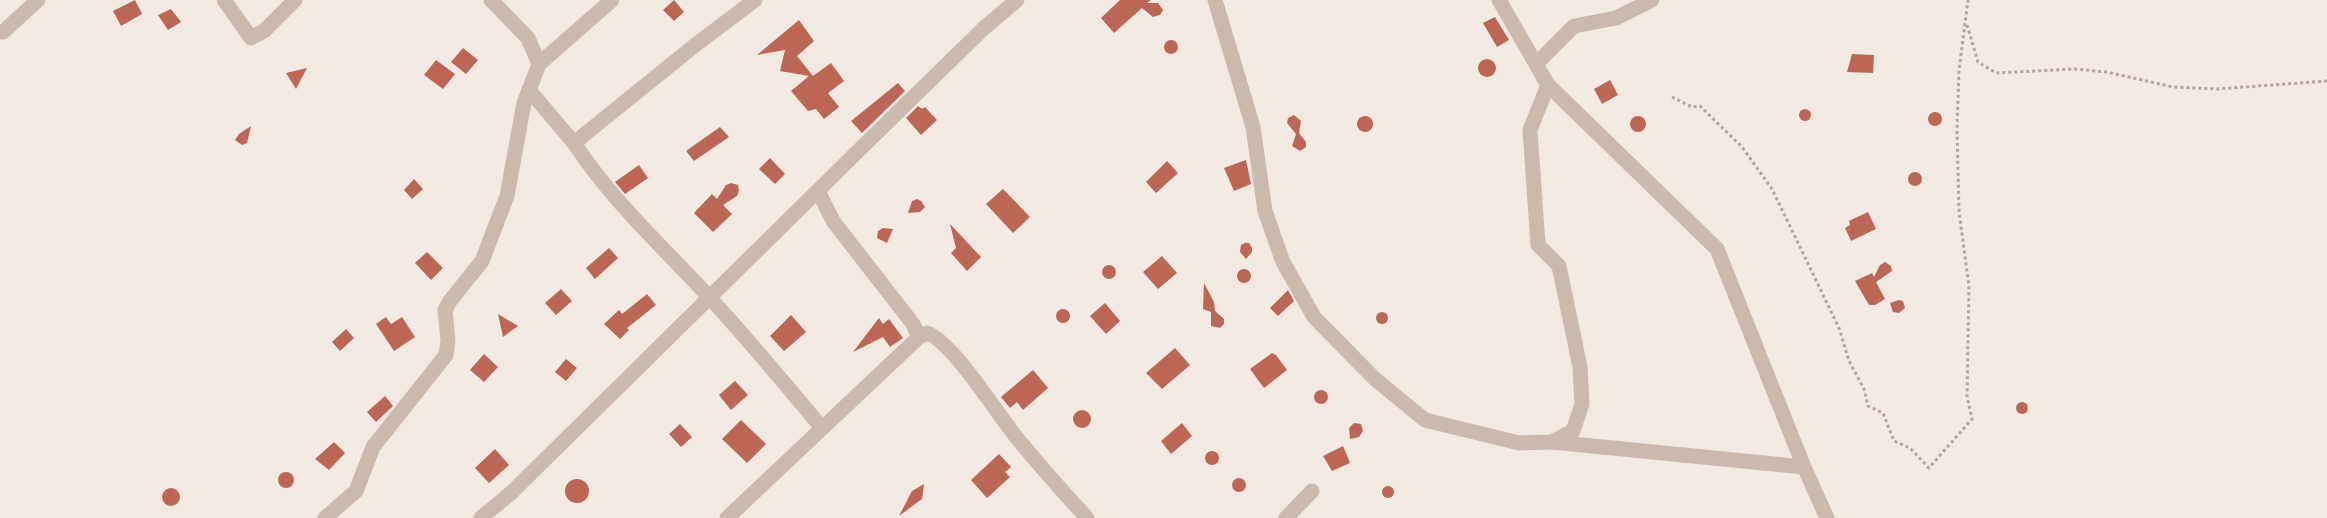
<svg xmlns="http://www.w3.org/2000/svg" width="2327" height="518" font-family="Raleway,sans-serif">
<rect width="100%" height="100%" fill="#f2e9e2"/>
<g fill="#bc6756">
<path d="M135,0L142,14L121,26L113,11Z"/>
<path d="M674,0L684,12L674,21L663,10Z"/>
<path d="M1120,0H1151L1147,3H1158L1163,10L1160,15L1153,17L1142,8L1114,33L1101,18Z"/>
<path d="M171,9L181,22L168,30L158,15Z"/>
<path d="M1495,17L1509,40L1497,47L1483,23Z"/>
<path d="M799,20L814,41L797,56L813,76L831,63L844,81L828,93L839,107L824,119L816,109L808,111L791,91L809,76L780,71L785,50L757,55Z"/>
<circle cx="1171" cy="47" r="7"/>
<path d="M463,48L478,60L466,74L451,62Z"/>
<path d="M1852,54L1874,55L1873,73L1847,72Z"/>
<circle cx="1487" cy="68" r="9"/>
<path d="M436,60L455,74L443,89L424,75Z"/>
<path d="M307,68L296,89L286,73Z"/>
<path d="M1610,80L1618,95L1602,104L1594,89Z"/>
<path d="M898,83L905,91L862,133L851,121Z"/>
<path d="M918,106L922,109L925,107L937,120L921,135L906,118Z"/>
<circle cx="1805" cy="115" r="6"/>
<circle cx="1935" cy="119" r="7"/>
<path d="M1294,115L1301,121L1299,133L1306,142V147L1300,151L1292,146L1296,134L1287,123L1288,118Z"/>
<circle cx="1638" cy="124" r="8"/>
<circle cx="1365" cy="124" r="8"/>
<path d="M251,126L247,143L242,145L235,140L239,134Z"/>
<path d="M720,127L729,137L694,161L686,151Z"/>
<path d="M770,158L785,174L775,184L759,169Z"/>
<path d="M1246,160L1251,184L1234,191L1224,168Z"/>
<path d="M1167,161L1178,173L1156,193L1146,182Z"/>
<path d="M639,165L648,178L625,194L615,182Z"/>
<circle cx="1915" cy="179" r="7"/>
<path d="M414,179L423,189L412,199L404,190Z"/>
<path d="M731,183L738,185L739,190L737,196L723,205L732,214L713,232L694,213L712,194L717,199L726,185Z"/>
<path d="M1003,189L1030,217L1013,233L986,204Z"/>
<path d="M917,199L921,201L925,207L920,212L908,213L912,201Z"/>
<path d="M1868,212L1876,229L1851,241L1845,228L1850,225L1849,221Z"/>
<path d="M950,224L981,257L967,271L951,253L956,248Z"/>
<path d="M883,228L893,229L887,243L877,238L878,231Z"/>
<path d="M1245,243H1249L1252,248V252L1246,259L1240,252L1241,245Z"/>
<path d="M609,248L618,258L595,279L586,268Z"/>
<path d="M427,252L443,268L431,280L415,263Z"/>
<path d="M1162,256L1177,273L1158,289L1143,272Z"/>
<path d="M1885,262L1891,266L1892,271L1876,282L1885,299L1875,305H1869L1855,281L1872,273L1874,277L1880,265Z"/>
<circle cx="1109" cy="272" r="7"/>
<circle cx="1244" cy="276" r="7"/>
<path d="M1204,283L1214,302L1215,311L1224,319V324L1220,328L1211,326V312L1203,309Z"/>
<path d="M561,289L572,301L556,315L545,303Z"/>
<path d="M1288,290L1294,301L1278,316L1270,308Z"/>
<path d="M647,294L656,305L627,328L629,330L620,339L604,324L619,310L622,314Z"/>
<path d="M1899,300L1903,301L1905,308L1899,313L1893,312L1890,303Z"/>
<path d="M1105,303L1120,321L1106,334L1090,316Z"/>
<circle cx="1063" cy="316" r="7"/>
<circle cx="1382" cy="318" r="6"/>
<path d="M498,314L518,326L503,337Z"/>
<path d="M791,315L806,332L784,351L770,336Z"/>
<path d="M386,317L391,324L402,317L415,337L394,351L376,324Z"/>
<path d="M879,318L883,324L889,319L903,338L890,347L883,337L853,352Z"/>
<path d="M346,329L354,338L340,351L332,342Z"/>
<path d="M1175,348L1190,365L1162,389L1146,373Z"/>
<path d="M1272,353L1276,355L1287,370L1264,388L1250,369Z"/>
<path d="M484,354L498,367L484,382L470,370Z"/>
<path d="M566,359L577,368L566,381L555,372Z"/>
<path d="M1033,370L1048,388L1023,410L1017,402L1010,408L1001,397Z"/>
<path d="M735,381L748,395L731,410L719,395Z"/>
<circle cx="1321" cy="397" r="7"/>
<path d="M385,396L393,406L376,422L367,412Z"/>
<circle cx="2022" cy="408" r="6"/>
<circle cx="1082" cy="419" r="9"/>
<path d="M741,420L766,444L747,463L722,439Z"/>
<path d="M1182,423L1192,436L1171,454L1161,441Z"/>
<path d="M1354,423L1361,424L1363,431L1359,437L1350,439L1349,428Z"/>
<path d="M680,424L692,437L681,447L669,434Z"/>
<path d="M334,442L345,453L329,470L315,459Z"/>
<path d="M1343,446L1350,463L1332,471L1323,456Z"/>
<path d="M495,449L509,465L489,483L475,468Z"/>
<circle cx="1212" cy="458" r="7"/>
<path d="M999,454L1011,467L1005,472L1010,477L987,498L971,480Z"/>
<circle cx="286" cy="480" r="8"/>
<circle cx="1239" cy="485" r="7"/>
<circle cx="577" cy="491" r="12"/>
<path d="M924,484L922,499L899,516L912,491Z"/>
<circle cx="1388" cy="492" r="6"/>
<circle cx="171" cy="497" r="9"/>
</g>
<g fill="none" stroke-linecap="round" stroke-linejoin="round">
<g stroke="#b5a399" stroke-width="3" stroke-dasharray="3 3" stroke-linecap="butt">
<path d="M1967,25L1978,62L1996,73L2074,69L2107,72L2173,87L2217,89L2327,81"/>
<path d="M1672,97L1692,107L1700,106L1742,147L1772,189L1839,328L1849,361L1864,389L1868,406L1883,413L1894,441L1910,448L1929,468L1972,419L1967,396L1969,286L1959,212L1957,129L1959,70L1968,0"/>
</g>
<g stroke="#cab9af" stroke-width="15">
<path d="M224,0L251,38L264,31L295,0"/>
<path d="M491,0L528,38L539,64"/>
<path d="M1215,0L1253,127L1265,211L1283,262L1314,317L1375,379L1425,420L1519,443L1552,442L1573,431L1582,404L1580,367L1559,266L1538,245L1530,130L1548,85"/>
<path d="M1499,0L1548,85L1717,249L1804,467L1827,518"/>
<path d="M3,32L38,0"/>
<path d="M1536,64L1574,26L1616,18L1652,0"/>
<path d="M529,90L574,143L694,46L755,0"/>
<path d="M574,143C612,201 663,247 709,297C748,339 785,384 822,428"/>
<path d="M818,191L833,221L913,324L919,337"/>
<path d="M1552,442L1804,467"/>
<path d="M325,518L356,491L373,447L446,355L448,341L445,310L450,301L482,261L507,196L524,103L539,64L612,0"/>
<path d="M481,518L512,492L854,155L983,29L1017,0"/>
<path d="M727,518L919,337L927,333C953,342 997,414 1017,438C1039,465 1063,492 1087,518"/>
<path d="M1286,518L1312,491"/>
</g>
</g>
</svg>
